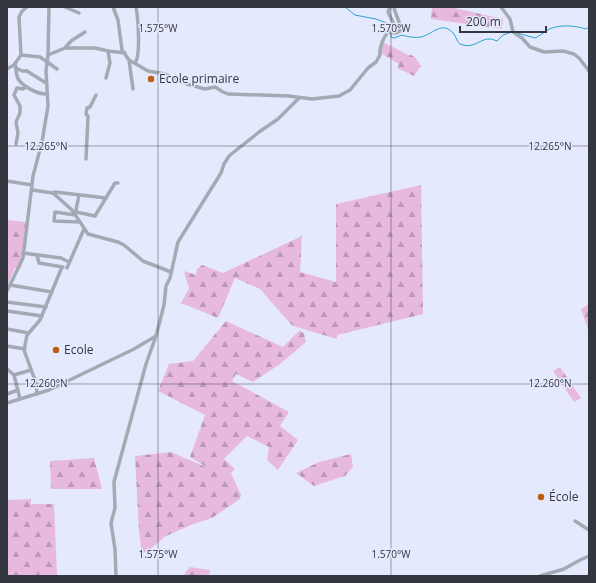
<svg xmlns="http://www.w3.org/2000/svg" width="596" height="583" font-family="'Open Sans',sans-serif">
<defs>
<pattern id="forest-firs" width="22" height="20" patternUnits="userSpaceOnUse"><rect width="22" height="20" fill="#e7b9df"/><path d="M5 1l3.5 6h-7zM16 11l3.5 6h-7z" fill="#bc97b6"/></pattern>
</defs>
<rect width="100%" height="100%" fill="#e5e9fe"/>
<g fill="url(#forest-firs)">
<path d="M432,7H450L503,19L502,29L431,19Z"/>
<path d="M383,42L408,55H411L415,57L421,66L414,76L397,68L399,64L379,52Z"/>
<path d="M421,185L423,314L337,335V339L293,326L289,322L260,289L235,278L218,318L181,303L189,289L184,271L196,275L197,269L202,265L223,273L302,236L300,272L336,282V204Z"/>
<path d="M7,220L27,222L23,258L19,267L15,268L7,286Z"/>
<path d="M589,304V332L581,309Z"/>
<path d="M226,321L283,347L300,330L304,334L306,342L280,364L253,382L236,374L232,381L289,412L280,426L298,440L278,470L267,460L269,447L247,436L224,459L235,469L231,473L241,495L240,499L212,518L191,525L166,536L150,549L142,554L139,530L135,456L171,452L208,468L190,457L205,415L158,391L169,364L193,361Z"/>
<path d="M560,367L581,398L574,402L553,371Z"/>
<path d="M351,454L353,467L345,476L314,486L296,473L319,462Z"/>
<path d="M94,458L102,489H51L50,461Z"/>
<path d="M31,499V504H54L57,576H7V500Z"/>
<path d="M190,567L210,570L209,576H183Z"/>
</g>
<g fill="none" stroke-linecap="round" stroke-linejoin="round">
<g stroke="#2ca4cb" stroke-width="1">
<path d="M345,7L355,15L376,19L392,25"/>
<path d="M395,26L396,30L395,32"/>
<path d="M517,33L535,38C539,36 542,34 546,31C556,24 574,25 586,29L589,27"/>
<path d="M391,34V37L394,38L402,35C408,37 415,38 421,37C431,35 441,22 451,31C456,34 456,41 460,44C474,50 480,38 490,39C492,39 494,40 497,41L503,35L512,32"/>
</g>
<g stroke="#a2abb4" stroke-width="3.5">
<path d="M65,7L79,13"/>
<path d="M113,7L118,20L122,50L129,60L148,71L165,74L187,84L205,89L215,87L223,92L228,94L289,96L312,99L339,96L350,90L368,68L376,62L380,55C379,48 383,38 388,32L396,33L400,31C402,24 395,15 394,7"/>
<path d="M501,7L510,19L513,32L522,38L530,47L533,48L544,52L563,51L574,54L579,58L589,71"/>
<path d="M389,32L394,24L388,12L390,7"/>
<path d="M65,48H95L108,51L125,53"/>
<path d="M21,55L19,17L22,11L27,7"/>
<path d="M48,55L65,48L71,41L85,32"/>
<path d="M129,60L133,89"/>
<path d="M15,63C16,68 16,72 17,76C19,85 37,94 46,94"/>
<path d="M135,63C141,56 138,17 136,7"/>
<path d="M16,68L22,71H27L46,83"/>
<path d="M7,69L14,65L21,55L40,57L57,69"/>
<path d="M106,78L110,63L108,51"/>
<path d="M16,144L18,133L16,122L20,113V106L14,95L17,88L23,89L26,87"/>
<path d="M86,159L88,116L86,114L87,108L90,107L96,95"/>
<path d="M7,181L32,185"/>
<path d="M32,190L53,193L72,210L88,234L118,242L124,245L143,261L171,272"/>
<path d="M53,193L55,192L106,198"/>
<path d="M79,195L75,215L55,212L54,221L80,222"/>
<path d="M76,212L95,216L115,183H118"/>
<path d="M23,253L61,258L69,262"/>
<path d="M37,255L39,263L63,267"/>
<path d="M67,268L84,229"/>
<path d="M10,285L52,292"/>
<path d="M7,291L23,258L33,176L42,142L48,106L46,71L48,55L49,7"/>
<path d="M7,302L46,307"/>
<path d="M7,311L42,316"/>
<path d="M7,329L29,333"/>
<path d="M7,346L25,349"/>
<path d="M7,369L14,375L20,399"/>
<path d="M14,375L31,370"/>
<path d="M7,394L18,390"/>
<path d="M37,394L36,383L24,350L27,335L40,320L62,267"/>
<path d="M7,403L49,390L134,349L156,336L164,305L166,286L170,278L178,242L221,173L224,164L229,156L259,132L278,119L299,98"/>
<path d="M575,521L589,530"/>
<path d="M116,576L115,549L111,523L115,508L114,482L146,364L156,336"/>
<path d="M540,576L564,569L580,560L589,556"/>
<path d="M588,576H589"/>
</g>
</g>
<path fill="none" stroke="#33353f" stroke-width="1" stroke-opacity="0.45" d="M158,7V576M391,7V576M7,146H589M7,384H589"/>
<g fill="#bc5e12" stroke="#e5e9fe" stroke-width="1.5">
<circle cx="151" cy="79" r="4"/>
<circle cx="56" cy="350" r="4"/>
<circle cx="541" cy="497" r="4"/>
</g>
<g text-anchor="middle" stroke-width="3" stroke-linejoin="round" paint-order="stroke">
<g font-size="12" fill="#33353f" stroke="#e5e9fe" text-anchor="start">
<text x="159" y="83">Ecole primaire</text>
<text x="64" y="354">Ecole</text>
<text x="549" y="501">École</text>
</g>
</g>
<g font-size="10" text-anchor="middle" fill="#33353f" stroke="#e5e9fe" stroke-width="3" stroke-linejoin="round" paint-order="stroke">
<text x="158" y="32">1.575°W</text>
<text x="391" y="32">1.570°W</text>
<text x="46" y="150">12.265°N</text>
<text x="550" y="150">12.265°N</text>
<text x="46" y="387">12.260°N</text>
<text x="550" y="387">12.260°N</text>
<text x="158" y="558">1.575°W</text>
<text x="391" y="558">1.570°W</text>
</g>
<rect width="596" height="583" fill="none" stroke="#33353f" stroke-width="16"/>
<path d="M460 26v6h86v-6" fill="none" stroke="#33353f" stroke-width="2"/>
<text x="466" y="26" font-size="12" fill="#33353f" stroke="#e5e9fe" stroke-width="3" paint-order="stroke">200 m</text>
</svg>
